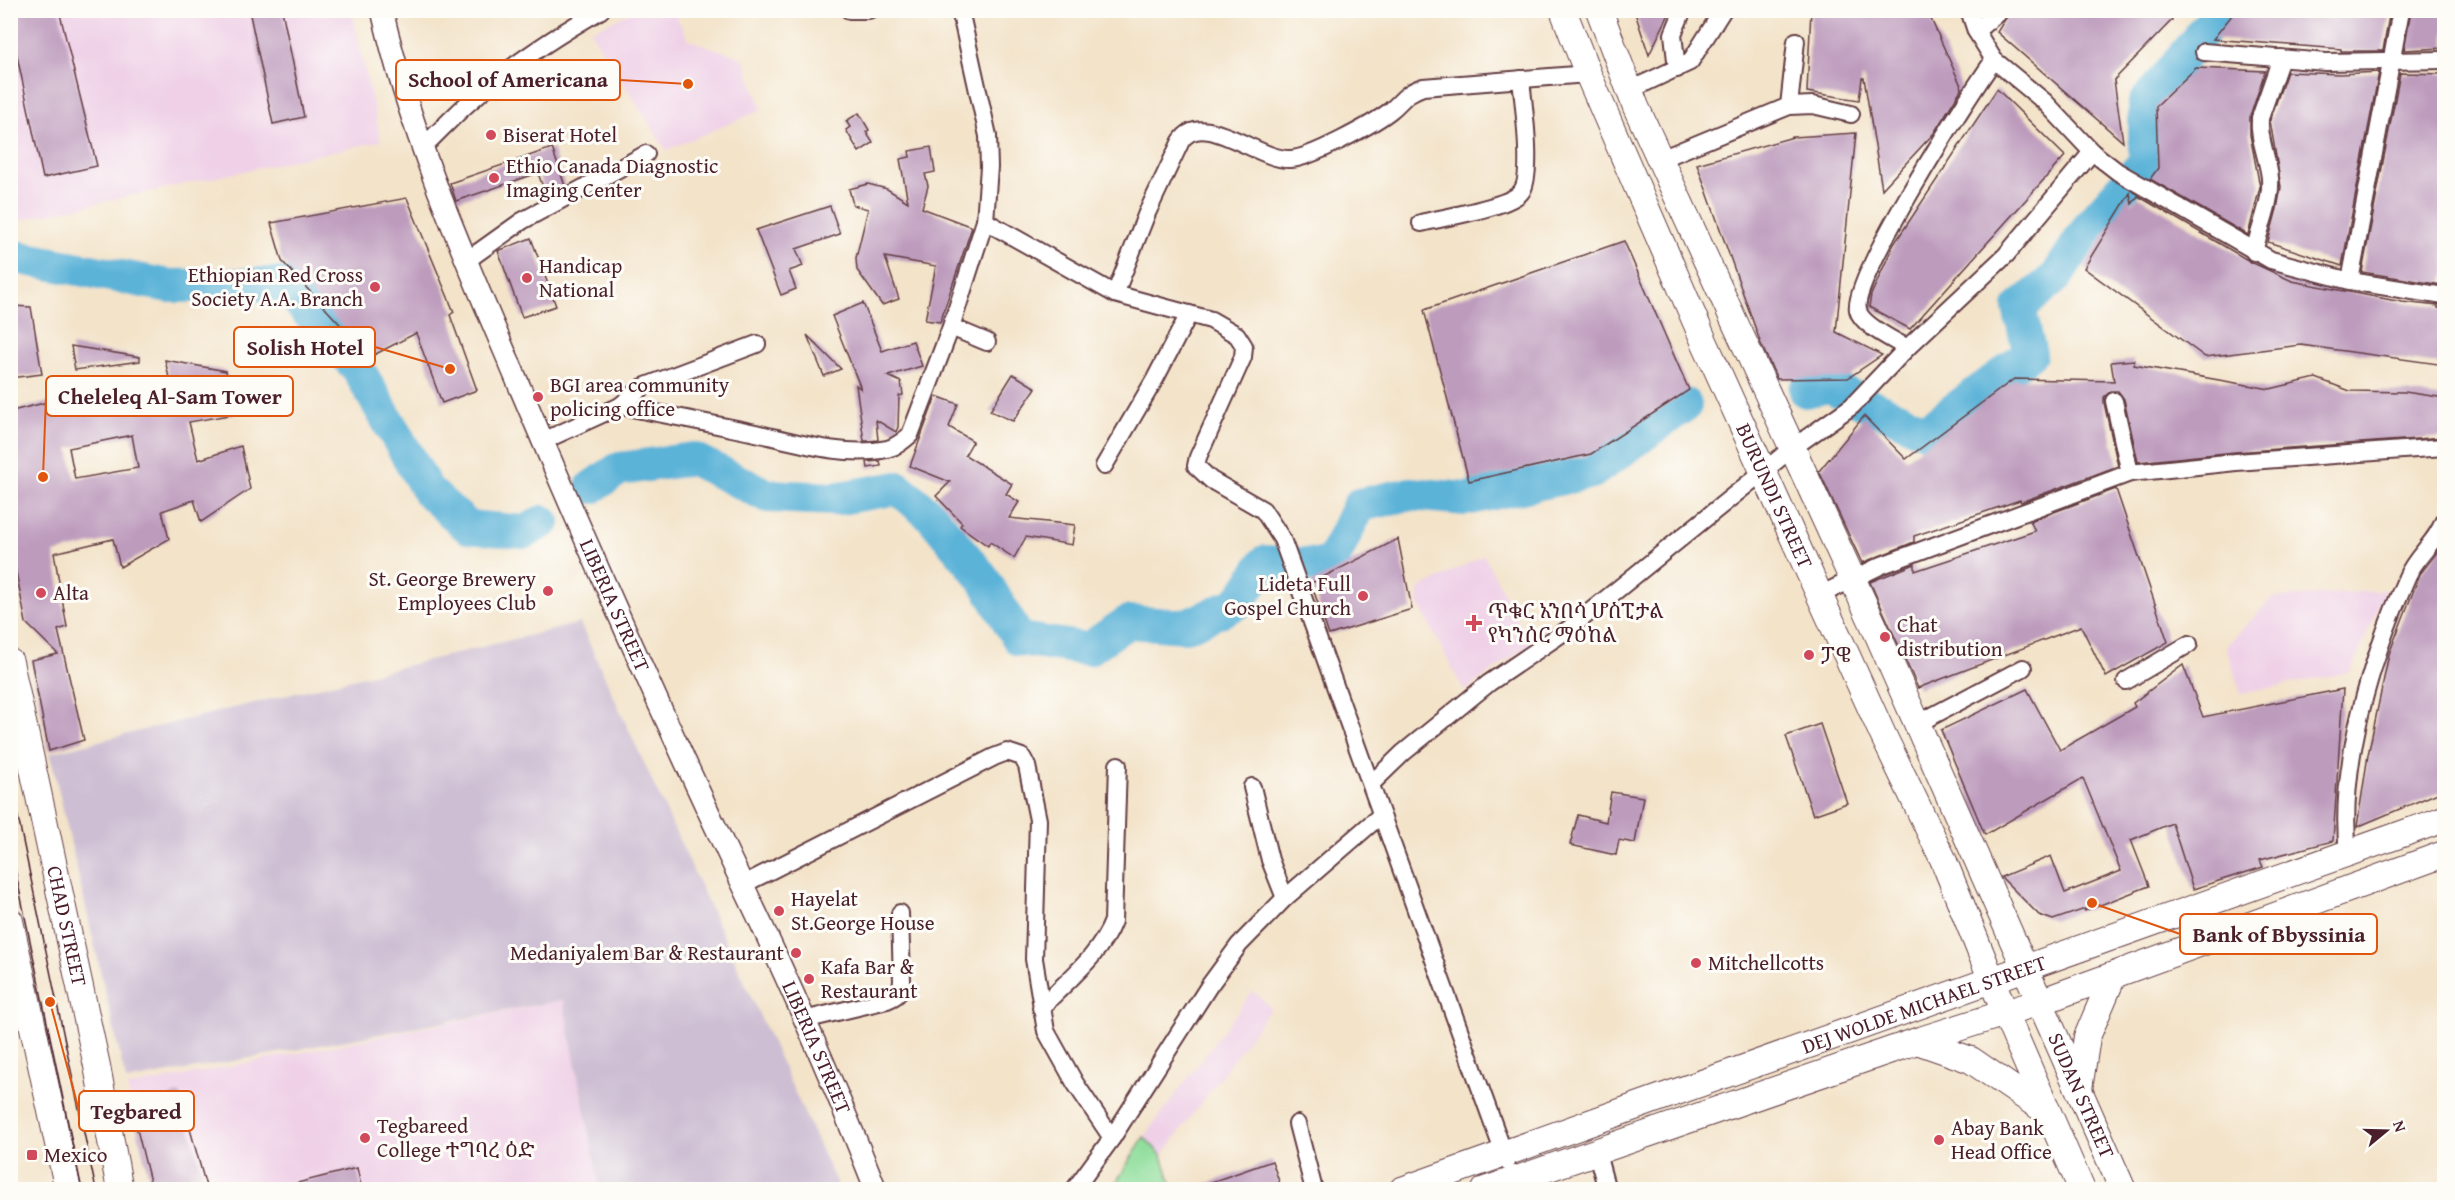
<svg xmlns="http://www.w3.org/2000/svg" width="2455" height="1200" font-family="'Gentium Book Plus','Noto Serif Ethiopic',serif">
<rect width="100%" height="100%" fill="#fdfcf7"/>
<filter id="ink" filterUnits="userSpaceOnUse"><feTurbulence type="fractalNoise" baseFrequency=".0167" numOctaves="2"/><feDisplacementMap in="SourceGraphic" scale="12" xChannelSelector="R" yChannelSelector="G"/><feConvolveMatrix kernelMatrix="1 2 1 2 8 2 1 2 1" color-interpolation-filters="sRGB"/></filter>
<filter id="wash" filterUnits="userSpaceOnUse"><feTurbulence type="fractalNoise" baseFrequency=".008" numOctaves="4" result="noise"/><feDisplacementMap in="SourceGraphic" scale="24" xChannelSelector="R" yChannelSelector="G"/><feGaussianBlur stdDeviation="1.35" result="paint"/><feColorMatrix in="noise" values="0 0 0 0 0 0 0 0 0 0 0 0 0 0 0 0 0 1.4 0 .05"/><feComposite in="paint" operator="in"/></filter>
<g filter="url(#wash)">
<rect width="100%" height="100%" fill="#f3e3c9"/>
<g fill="#efd0e7">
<path d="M10,11H352L381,141L11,222Z"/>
<path d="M634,11H673L689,40L743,58L762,110L666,150L590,31Z"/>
<path d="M1484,555L1530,644L1464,691L1418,603L1419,589Z"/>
<path d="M2386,590L2350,672L2241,694L2226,646L2272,598Z"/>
<path d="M1253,991L1271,1008L1162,1156L1144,1137Z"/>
<path d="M563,1000L600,1189H153L127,1087Z"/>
</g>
<path fill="#cdbed3" d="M580,623L839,1189H600L563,1000L126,1081L50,753Z"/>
<path fill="#90de9c" stroke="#6d7e64" stroke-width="1.5" d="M1144,1137L1162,1156L1173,1189H1112Z"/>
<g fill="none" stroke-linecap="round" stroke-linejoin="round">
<g stroke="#5bb3d8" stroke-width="34">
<path d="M10,256L170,286L283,284L358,369L428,491L468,527L525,532L543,522"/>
<path d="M1806,391L1829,386L1925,431L2030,354L2019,308L2057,276L2091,223L2145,162V103L2221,10"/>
<path d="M592,487L619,469L693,459L768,496L834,499L898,488L931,516L983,578L1019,639L1088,649L1128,622L1186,626L1238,603L1265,562L1330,566L1359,505L1411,494L1466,499L1592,472L1685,405"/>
</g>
</g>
<g id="blocks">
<g fill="#bd9bbd" fill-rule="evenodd">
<path d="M10,10H59L97,166L43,178L10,23Z"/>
<path d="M249,10H282L304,117L273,124Z"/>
<path d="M1634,10H1671L1649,55Z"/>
<path d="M1811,10H1927L1962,88L1934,133L1882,189L1864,78H1862L1859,100L1807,92Z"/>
<path d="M2011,10H2169L2172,20L2114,80L2123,142L1997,32Z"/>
<path d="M2236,10H2390L2383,51H2341V49L2213,39Z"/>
<path d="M2411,10H2445V48L2404,50Z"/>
<path d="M2196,68L2265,71L2250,117V135L2260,187L2248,235L2150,179L2158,168L2156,106Z"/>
<path d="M2287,72L2340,74L2379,72L2342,266L2268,242L2277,209L2281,187L2270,120Z"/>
<path d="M2400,73L2445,74V271L2442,285L2362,272Z"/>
<path d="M1997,89L2065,156L1910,329L1869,307L1871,295L1894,244Z"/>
<path d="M859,113L869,130L866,132L873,143L859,152L846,130L850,127L846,121Z"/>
<path d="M1856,133L1836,332L1882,355L1848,378L1777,379L1761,344L1697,164L1793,137Z"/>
<path d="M931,147L935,172L925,174L928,186L922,208L972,227L940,322L925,320L936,266L885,257L899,299L882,305L857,270L856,258L868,209L853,205L849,189L868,184L887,189L908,202L900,159L910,157L909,151Z"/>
<path d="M552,148L565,186L546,196L538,173L456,201L450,183Z"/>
<path d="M2130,193L2132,204L2138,196L2251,262L2292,281L2402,302L2438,306V308L2445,309V365L2301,345L2205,357L2084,268Z"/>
<path d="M407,198L454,312L450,315L477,390L442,403L416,333L370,357L282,261L271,223Z"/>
<path d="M830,206L840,234L796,249L803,266L789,271L796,289L781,295L756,230Z"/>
<path d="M531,238L556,306L522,317L498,251Z"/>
<path d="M1624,241L1689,390L1591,454L1469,481L1424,310Z"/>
<path d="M863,303L882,351L913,341L922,366L888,376L901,382L903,395L899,396L898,427L896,432L876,420L878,440L869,441H864L856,385L861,389L832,316Z"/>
<path d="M10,306L31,307L42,374L10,378Z"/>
<path d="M807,335L841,369L824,376Z"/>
<path d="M71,346L140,357V361L75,370Z"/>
<path d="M165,360L226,371L235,414L189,422L198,460L241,446L250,489L201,522L194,500L162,511L169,539L120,567L113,539L54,553L67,627L58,630L84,740L49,751L31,660L58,654L26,623L10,541V414L16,410L136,380L138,387L170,382ZM132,435L138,468L75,479L69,448Z"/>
<path d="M2134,360V365L2270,389L2316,378L2350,391L2405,392L2445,398V437L2235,452L2138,462L2124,399L2118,391H2111L2104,397V403L2118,466L2021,502L2020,500L1914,536V542L1862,563L1819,471L1864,416L1906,459L2014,379L2114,381L2111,362Z"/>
<path d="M1013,374L1036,388L1013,421L990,411Z"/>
<path d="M936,396L958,404L949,427L973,441L965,455L1012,484L1006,494L1019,502L1009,518L1075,525L1072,545L1026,537L1014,558L990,542L988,546L960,526L962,523L936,496L950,482L910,466Z"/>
<path d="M880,461L881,466L868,468L867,462Z"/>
<path d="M2116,489L2168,642L2106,677L2081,626L1918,688L1870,582L1915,564V571L2035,531L2030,521Z"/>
<path d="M1398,539L1412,609L1329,635L1311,583Z"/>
<path d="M2445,542V790L2357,827L2368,755L2389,654L2420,574Z"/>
<path d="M2183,665L2203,717L2343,689L2333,841L2260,860L2263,867L2193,889L2172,823L2131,840L2149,886L2085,911V909L2053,920L2039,915L2001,877L2051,856L2065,893L2121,871L2083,778L1985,835L1941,730L2027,689L2060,750L2135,707L2133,703Z"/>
<path d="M1820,724L1847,803L1813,815L1786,736Z"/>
<path d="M1611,792L1643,797L1635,843L1619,840L1616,855L1570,845L1578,815L1606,822Z"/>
<path d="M180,1093L207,1190H152L132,1109Z"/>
<path d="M1272,1161L1282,1190H1198L1197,1187Z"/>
<path d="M357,1168L362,1190H294L293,1184Z"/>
</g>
</g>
</g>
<g filter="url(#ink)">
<use href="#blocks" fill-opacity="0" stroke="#633c43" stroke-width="1.5"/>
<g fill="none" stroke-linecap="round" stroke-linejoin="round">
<g stroke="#633c43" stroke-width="20">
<g id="minor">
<path d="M849,10H869"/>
<path d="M1969,10L1976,31L1994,60L2045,102L2092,152L2118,172L2271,260L2350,281L2444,296"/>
<path d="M1976,31L2001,10"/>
<path d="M2204,52L2326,62L2444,60"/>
<path d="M1677,69L1673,34L1683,10"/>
<path d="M1630,90L1690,62L1723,10"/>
<path d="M1789,106L1796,41"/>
<path d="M423,147C440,131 455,114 473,99C512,64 556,36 601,10"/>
<path d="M1661,159L1789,106L1813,105L1851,114"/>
<path d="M985,221L1115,294L1211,320L1237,335L1244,346L1243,357L1198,457L1196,466L1211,480L1263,510L1282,539L1507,1162"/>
<path d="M1421,223C1441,218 1510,207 1521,192C1534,177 1523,101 1521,79"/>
<path d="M2254,252C2259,229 2272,202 2270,178C2268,158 2258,139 2260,118L2281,58"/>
<path d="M466,261L522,221L646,154"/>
<path d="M2350,281L2401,10"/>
<path d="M1115,294L1147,213L1181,141C1202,108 1259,161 1290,159C1310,159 1373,124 1390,111C1404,100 1403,94 1423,87L1588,74"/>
<path d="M951,327L987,342"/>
<path d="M1907,348C1894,340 1861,325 1858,310C1850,280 1970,93 1994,60"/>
<path d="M2114,401L2130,473"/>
<path d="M620,406C664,414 707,423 751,432C793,441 843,458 887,449C896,447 903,441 910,435L951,327L985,221L989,167L988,136L960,10"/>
<path d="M543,441L620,406L643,387L757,344"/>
<path d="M1104,466L1155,379L1189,314"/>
<path d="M1820,595L1882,565L2130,473L2236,462L2444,447"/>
<path d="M2126,681L2189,644"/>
<path d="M1917,724L2023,668"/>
<path d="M1372,783L1403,753L1489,683L1570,628L1791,449L1852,406L1907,348L2006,255L2092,152"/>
<path d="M1252,787L1270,860L1285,898"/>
<path d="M2348,853C2338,765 2372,657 2407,577C2416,555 2437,542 2444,520"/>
<path d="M744,884L994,757L1007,752L1022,757L1027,766L1038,820L1034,959L1046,1031L1075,1083L1112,1138"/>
<path d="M1041,1008C1066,981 1100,956 1113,921L1118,765"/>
<path d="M804,1020L887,1000C898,996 901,992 902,981L900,913"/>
<path d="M1297,1124L1314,1190"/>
<path d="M1596,1150L1607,1190"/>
<path d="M1074,1190L1112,1138L1209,986L1239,945L1285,898L1381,815"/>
</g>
</g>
<g stroke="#633c43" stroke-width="24">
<g id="tertiary">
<path id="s1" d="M382,10C412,142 469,267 521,390C588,548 658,705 731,860C783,968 832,1078 876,1190"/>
</g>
</g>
<g stroke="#633c43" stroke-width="28">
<g id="primary">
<path id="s2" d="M1563,10L1588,74L1704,341L1883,735L1943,859L2005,1013L2082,1190"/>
<path id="s3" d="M1599,10L1636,107L1874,626L2123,1190"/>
<path id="s4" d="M10,662L97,1066L120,1190"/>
<path d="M10,921L68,1190"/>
<path d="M1917,1041L1971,1060L2047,1112"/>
<path d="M2079,1089L2087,1037L2113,976"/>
<path id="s5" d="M1402,1190C1749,1065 2098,945 2444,819"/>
<path d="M1485,1190L1917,1041L2040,1002L2444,854"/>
</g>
</g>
<use href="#minor" stroke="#fff" stroke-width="16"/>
<use href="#tertiary" stroke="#fff" stroke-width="21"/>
<use href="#primary" stroke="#fff" stroke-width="26"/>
<g stroke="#4a1f2b" stroke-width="1.5">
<path d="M10,779L96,1190"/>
<path d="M10,845L82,1190"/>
</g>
</g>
</g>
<g fill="#d1495b" stroke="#fdfcf7" stroke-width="2">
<circle cx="491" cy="135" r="6"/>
<circle cx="494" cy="178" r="6"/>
<circle cx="527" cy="278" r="6"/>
<circle cx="375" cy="287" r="6"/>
<circle cx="538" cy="397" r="6"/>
<circle cx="548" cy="591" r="6"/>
<circle cx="41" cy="593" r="6"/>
<circle cx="1363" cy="596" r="6"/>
<path d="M1471 614h6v6h6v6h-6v6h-6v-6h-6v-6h6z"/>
<circle cx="1885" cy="637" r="6"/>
<circle cx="1809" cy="655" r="6"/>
<circle cx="779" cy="911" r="6"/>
<circle cx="796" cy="953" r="6"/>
<circle cx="1696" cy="963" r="6"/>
<circle cx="809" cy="979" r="6"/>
<circle cx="365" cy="1138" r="6"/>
<circle cx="1939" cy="1140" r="6"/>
<rect x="26" y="1149" width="12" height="12" rx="3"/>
</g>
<g text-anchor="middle" stroke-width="6" stroke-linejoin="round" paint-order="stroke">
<g font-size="21" fill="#4a1f2b" stroke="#fdfcf7" text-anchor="start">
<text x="503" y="142">Biserat Hotel</text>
<text x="506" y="173">Ethio Canada Diagnostic<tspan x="506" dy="24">Imaging Center</tspan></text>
<text x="539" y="273">Handicap<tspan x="539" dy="24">National</tspan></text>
<text x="363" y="282" text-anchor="end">Ethiopian Red Cross<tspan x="363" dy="24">Society A.A. Branch</tspan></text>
<text x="550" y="392">BGI area community<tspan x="550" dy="24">policing office</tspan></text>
<text x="536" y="586" text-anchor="end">St. George Brewery<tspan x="536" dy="24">Employees Club</tspan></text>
<text x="1351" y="591" text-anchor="end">Lideta Full<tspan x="1351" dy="24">Gospel Church</tspan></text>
<text x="53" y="600">Alta</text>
<text x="1488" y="618">ጥቁር አንበሳ ሆስፒታል<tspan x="1488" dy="24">የካንሰር ማዕከል</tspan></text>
<text x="1897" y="632">Chat<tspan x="1897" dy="24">distribution</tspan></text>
<text x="1821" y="662">ፓዌ</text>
<text x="791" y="906">Hayelat<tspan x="791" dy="24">St.George House</tspan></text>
<text x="784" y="960" text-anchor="end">Medaniyalem Bar &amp; Restaurant</text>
<text x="1708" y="970">Mitchellcotts</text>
<text x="821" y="974">Kafa Bar &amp;<tspan x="821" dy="24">Restaurant</tspan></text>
<text x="377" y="1133">Tegbareed<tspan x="377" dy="24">College ተግባረ ዕድ</tspan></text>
<text x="1951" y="1135">Abay Bank<tspan x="1951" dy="24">Head Office</tspan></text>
<text x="44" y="1162">Mexico</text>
</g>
<g font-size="21" fill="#4a1f2b" stroke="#fdfcf7">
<text dy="7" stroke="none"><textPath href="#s2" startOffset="530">BURUNDI STREET</textPath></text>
<text dy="7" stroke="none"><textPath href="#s1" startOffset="640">LIBERIA STREET</textPath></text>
<text dy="7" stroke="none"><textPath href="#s4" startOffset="270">CHAD STREET</textPath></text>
<text dy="7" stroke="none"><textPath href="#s5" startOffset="554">DEJ WOLDE MICHAEL STREET</textPath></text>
<text dy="7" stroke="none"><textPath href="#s1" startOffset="1126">LIBERIA STREET</textPath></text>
<text dy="7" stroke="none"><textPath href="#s3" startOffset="1188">SUDAN STREET</textPath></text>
</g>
</g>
<path fill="none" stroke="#e0560e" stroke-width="2" d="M688 84L620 80M450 369L375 347M43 477L46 396M2092 903L2180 934M50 1002L79 1111"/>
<g fill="#e0560e" stroke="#fdfcf7" stroke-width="2">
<circle cx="688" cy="84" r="6"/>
<circle cx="450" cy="369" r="6"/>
<circle cx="43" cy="477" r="6"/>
<circle cx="2092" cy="903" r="6"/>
<circle cx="50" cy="1002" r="6"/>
</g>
<g fill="#fdfcf7" stroke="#e0560e" stroke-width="2">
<rect x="396" y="60" width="224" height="40" rx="6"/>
<rect x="234" y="327" width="141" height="40" rx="6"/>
<rect x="46" y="376" width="247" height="40" rx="6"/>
<rect x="2180" y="914" width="197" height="40" rx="6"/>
<rect x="79" y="1091" width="115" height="40" rx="6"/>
</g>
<g font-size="22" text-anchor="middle" font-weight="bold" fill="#4a1f2b">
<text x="508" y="87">School of Americana</text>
<text x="305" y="355">Solish Hotel</text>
<text x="170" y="404">Cheleleq Al-Sam Tower</text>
<text x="2279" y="942">Bank of Bbyssinia</text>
<text x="136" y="1119">Tegbared</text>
</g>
<rect width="2455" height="1200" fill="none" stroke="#fdfcf7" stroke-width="36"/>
<g transform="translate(2386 1131) rotate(71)" stroke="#fdfcf7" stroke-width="4.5" paint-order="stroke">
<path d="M0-4.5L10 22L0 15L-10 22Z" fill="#4a1f2b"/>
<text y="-9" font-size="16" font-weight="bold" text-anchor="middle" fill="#4a1f2b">N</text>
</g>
</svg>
